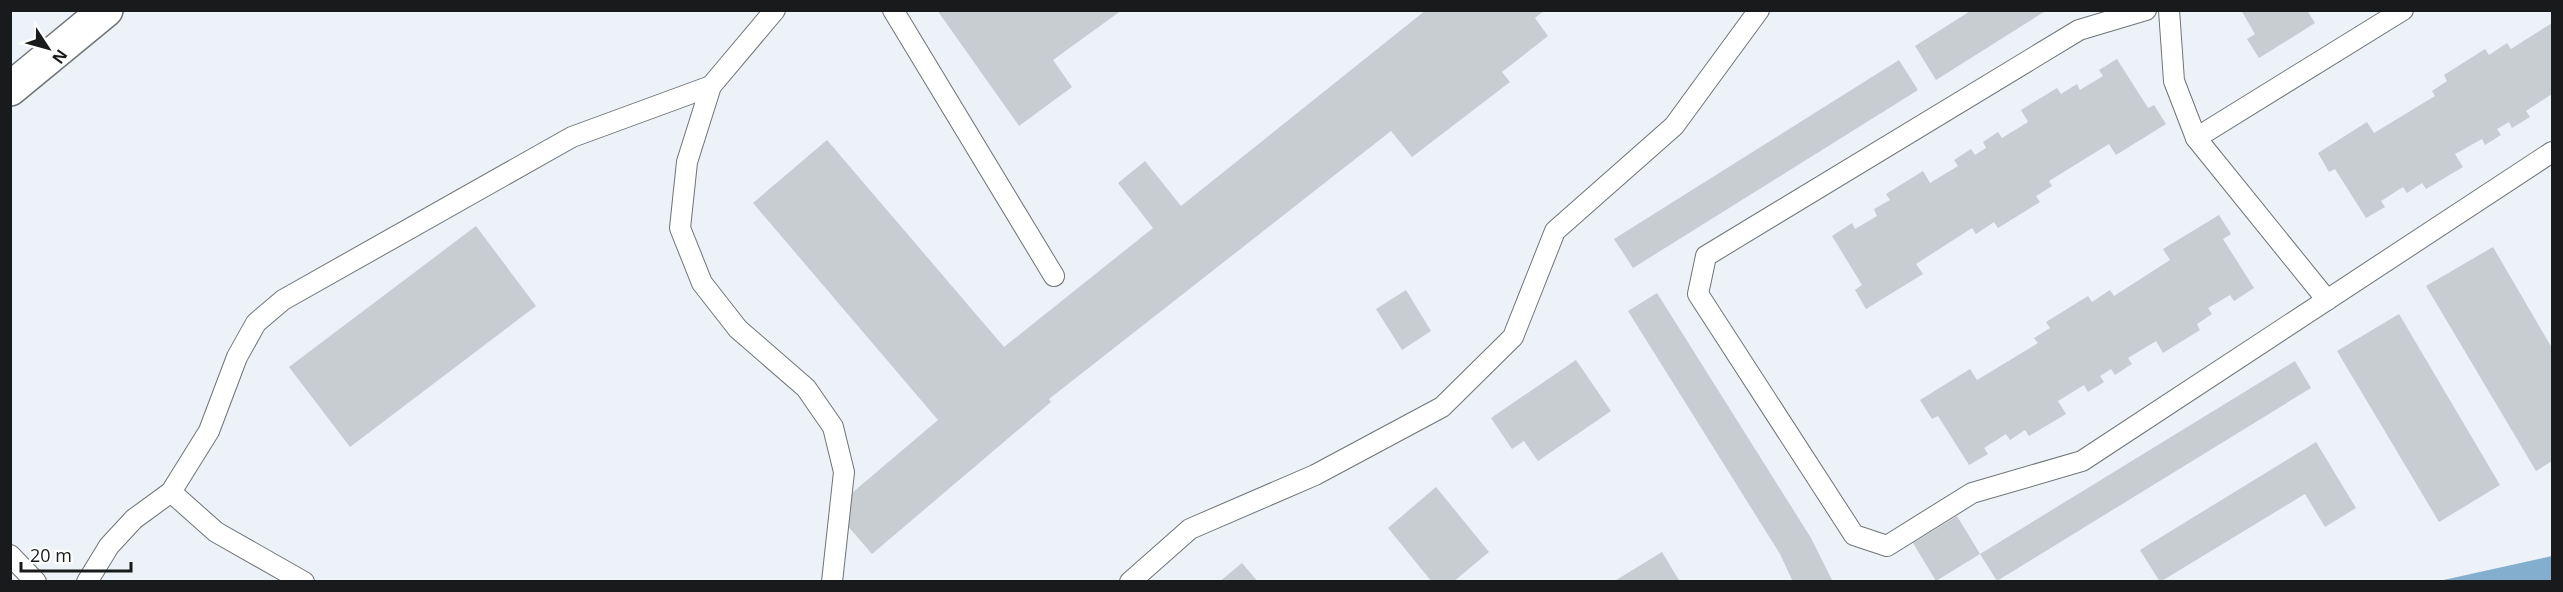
<svg xmlns="http://www.w3.org/2000/svg" width="2563" height="592" font-family="'Open Sans',sans-serif">
<rect width="100%" height="100%" fill="#ecf2f7"/>
<path fill="#83aecd" d="M2552,556V581H2439Z"/>
<g fill="#c7cdd1">
<path d="M937,10H1122L1053,60L1072,87L1019,126Z"/>
<path d="M1426,10H1545L1535,18L1548,36L1502,72L1510,82L1412,157L1391,131L1049,399L1051,402L872,554L833,509L938,420L753,203L827,140L1004,347L1153,228L1118,183L1145,161L1181,206Z"/>
<path d="M1972,10H2047L1936,80L1915,46Z"/>
<path d="M2241,10H2311L2308,12L2315,23L2259,58L2247,39L2255,34Z"/>
<path d="M2552,23V94L2526,111L2530,117L2512,128L2509,122L2497,129L2501,135L2485,145L2482,139L2455,154L2463,167L2426,189L2422,183L2407,193L2403,187L2381,201L2385,207L2366,218L2335,169L2329,172L2318,153L2367,122L2374,133L2435,96L2432,91L2447,81L2444,75L2485,49L2489,55L2507,43L2511,49Z"/>
<path d="M2117,59L2148,108L2154,105L2166,124L2116,155L2109,144L2049,181L2052,186L2036,196L2040,202L1998,228L1994,222L1976,234L1972,228L1916,264L1923,274L1866,309L1855,290L1862,285L1832,236L1852,223L1855,229L1877,216L1874,209L1890,200L1886,194L1923,171L1930,183L1958,166L1954,160L1971,149L1975,155L1986,148L1983,142L1998,132L2002,138L2028,122L2021,110L2057,88L2061,94L2077,84L2080,90L2103,76L2099,70Z"/>
<path d="M1899,60L1918,90L1633,268L1614,239Z"/>
<path d="M2219,215L2231,234L2223,239L2254,288L2234,301L2230,295L2208,308L2212,314L2197,324L2200,330L2163,353L2156,341L2128,358L2132,364L2115,375L2111,369L2100,376L2104,382L2088,392L2084,385L2058,401L2066,414L2029,436L2025,430L2010,440L2006,434L1984,448L1988,454L1969,465L1938,416L1932,419L1920,400L1970,369L1977,380L2038,343L2034,338L2050,328L2046,322L2088,296L2092,302L2110,290L2114,296L2170,260L2163,249Z"/>
<path d="M476,226L536,306L350,447L289,367Z"/>
<path d="M2493,247L2552,348V461L2536,471L2426,286Z"/>
<path d="M1406,290L1431,331L1402,350L1376,309Z"/>
<path d="M1657,293L1811,538L1833,582H1793L1780,554L1628,311Z"/>
<path d="M2399,314L2500,485L2439,522L2337,351Z"/>
<path d="M1576,360L1611,411L1538,461L1524,441L1512,449L1491,418Z"/>
<path d="M2295,361L2311,388L1997,581L1980,554Z"/>
<path d="M2316,442L2356,508L2325,527L2305,494L2160,582L2140,550Z"/>
<path d="M1436,487L1489,552L1453,582H1432L1388,528Z"/>
<path d="M1957,516L1980,554L1936,581L1913,543Z"/>
<path d="M1662,552L1680,582H1613Z"/>
<path d="M1242,563L1258,582H1219Z"/>
</g>
<g fill="none" stroke-linecap="round" stroke-linejoin="round">
<g stroke="#6e7477" stroke-width="22">
<g id="lane">
<path d="M775,10L711,86L687,162L680,228L702,283L738,329L806,388L833,427L844,472L832,582"/>
<path d="M893,10L1054,276"/>
<path d="M2146,10L2079,30L1706,256L1698,294L1854,535L1887,546L1972,493L2082,461L2552,152"/>
<path d="M2169,10L2174,81L2196,138L2327,300"/>
<path d="M2196,138L2403,10"/>
<path d="M171,492L216,532L304,582"/>
<path d="M10,555L36,582"/>
<path d="M87,582L109,546L134,519L171,492L209,431L237,357L256,323L283,300L572,137L711,86"/>
<path d="M1130,582L1190,529L1315,475L1442,407L1513,337L1555,231L1674,126L1759,10"/>
</g>
</g>
<g stroke="#6e7477" stroke-width="36">
<path id="street" d="M10,89L106,10"/>
</g>
<use href="#lane" stroke="#fff" stroke-width="20"/>
<use href="#street" stroke="#fff" stroke-width="33"/>
</g>
<rect width="2563" height="592" fill="none" stroke="#181a1c" stroke-width="24"/>
<g transform="translate(48 48) rotate(126)" stroke="#fefefe" stroke-width="4.5" paint-order="stroke">
<path d="M0-4.5L10 22L0 15L-10 22Z" fill="#181a1c"/>
<text y="-9" font-size="16" font-weight="bold" text-anchor="middle" fill="#181a1c">N</text>
</g>
<path d="M21 562v9h110v-9" fill="none" stroke="#181a1c" stroke-width="3"/>
<text x="30" y="562" font-size="18" fill="#181a1c" stroke="#fefefe" stroke-width="4.5" paint-order="stroke">20 m</text>
</svg>
